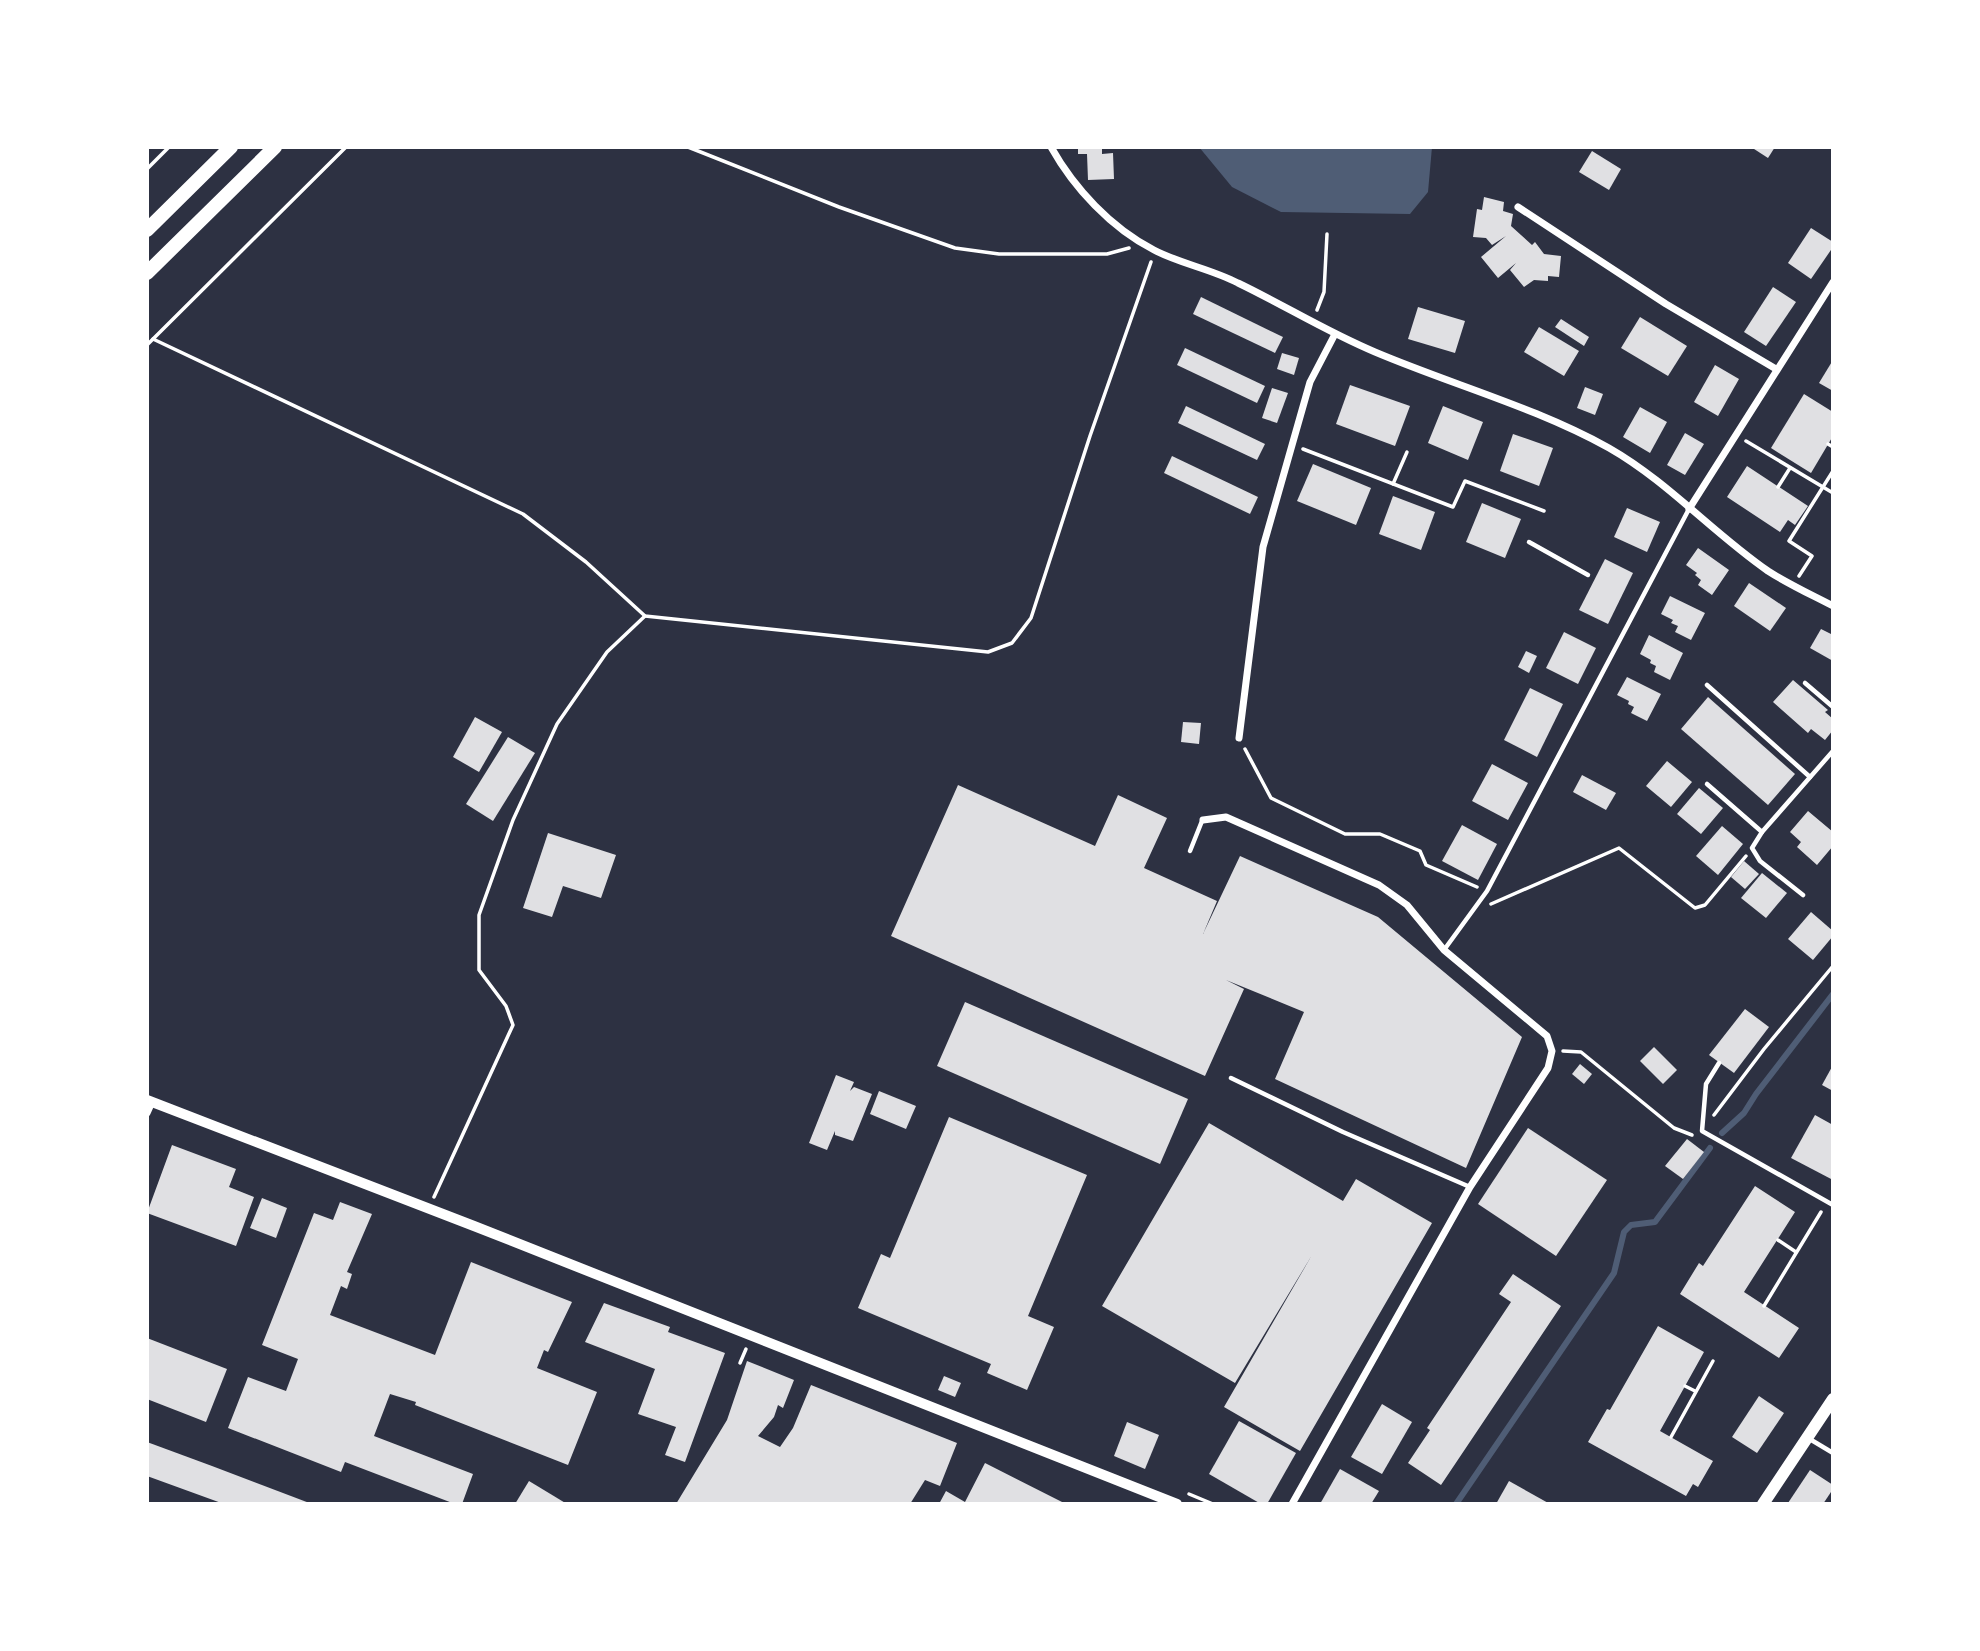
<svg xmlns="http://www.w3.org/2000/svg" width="1980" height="1651" font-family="'Work Sans',sans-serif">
<rect width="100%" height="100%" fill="#2d3142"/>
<path fill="#4f5d75" d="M1199,147H1432L1428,192L1410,214L1281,212L1232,187Z"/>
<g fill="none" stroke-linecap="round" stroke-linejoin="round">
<g stroke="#4f5d75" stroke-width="6">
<path d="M1722,1133L1744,1113L1756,1094L1833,994"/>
<path d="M1456,1504L1614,1273L1624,1232L1631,1225L1655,1222L1710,1148"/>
</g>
</g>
<g fill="#e0e0e3">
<path d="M1078,147H1102V154L1113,153L1114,179L1088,180L1087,154H1078Z"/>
<path d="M1751,147H1775L1768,158Z"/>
<path d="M1592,151L1621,169L1609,190L1579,172Z"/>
<path d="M1484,197L1504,202L1503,211L1513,214L1511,226L1532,245L1535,242L1544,254L1561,256L1559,277L1548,276V281L1534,280L1524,287L1510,270L1516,263L1498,278L1481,257L1506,236L1492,245L1486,238L1473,237L1477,209L1482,210Z"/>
<path d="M1811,228L1833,242V247L1811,279L1788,263Z"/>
<path d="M1773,287L1796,302L1766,346L1744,332Z"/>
<path d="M1201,297L1283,337L1275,353L1193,314Z"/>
<path d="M1418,307L1465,321L1455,353L1408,339Z"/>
<path d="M1640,317L1687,346L1668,376L1621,348Z"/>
<path d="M1561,319L1589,337L1584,346L1555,327Z"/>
<path d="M1539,327L1579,351L1564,376L1524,352Z"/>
<path d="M1185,348L1265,386L1257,403L1177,365Z"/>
<path d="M1282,353L1299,358L1294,375L1277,369Z"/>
<path d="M1833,360V391L1819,383Z"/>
<path d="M1715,365L1739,379L1718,416L1694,402Z"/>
<path d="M1350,385L1410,406L1395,446L1336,424Z"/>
<path d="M1585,387L1603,394L1595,415L1577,408Z"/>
<path d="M1272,388L1288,393L1277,423L1262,418Z"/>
<path d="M1804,394L1833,412V436L1811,473L1771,448Z"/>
<path d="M1186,406L1265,444L1257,460L1178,423Z"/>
<path d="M1443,406L1483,422L1468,460L1428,443Z"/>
<path d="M1640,407L1667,422L1650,453L1623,437Z"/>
<path d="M1685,433L1704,444L1685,475L1667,465Z"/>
<path d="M1513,434L1553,448L1539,486L1500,471Z"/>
<path d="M1172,456L1258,497L1250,514L1164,473Z"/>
<path d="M1313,464L1371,488L1356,525L1297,501Z"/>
<path d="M1747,466L1808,506L1795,525L1788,520L1780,532L1727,497Z"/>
<path d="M1393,496L1435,512L1421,550L1379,534Z"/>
<path d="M1482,503L1521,519L1505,558L1466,542Z"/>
<path d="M1627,508L1660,522L1647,552L1614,537Z"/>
<path d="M1698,548L1729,570L1712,595L1698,585L1701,580L1695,575L1697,573L1686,565Z"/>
<path d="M1605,559L1633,573L1608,624L1579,610Z"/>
<path d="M1749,583L1786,608L1770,631L1734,606Z"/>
<path d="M1670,596L1705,613L1691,640L1675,632L1678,626L1671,623L1673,620L1661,614Z"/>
<path d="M1821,629L1833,635V661L1810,648Z"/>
<path d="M1564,632L1596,648L1578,684L1546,668Z"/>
<path d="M1649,635L1683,653L1670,680L1654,672L1656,666L1650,663L1651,660L1640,654Z"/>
<path d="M1526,651L1537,656L1529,673L1518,667Z"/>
<path d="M1627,677L1661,694L1647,721L1631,713L1634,707L1628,704L1629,701L1617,695Z"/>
<path d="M1793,680L1828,710L1825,712L1833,719V730L1825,740L1811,729L1808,733L1773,702Z"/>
<path d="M1530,688L1563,704L1537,757L1504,740Z"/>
<path d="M1708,697L1795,774L1768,805L1681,729Z"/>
<path d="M475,717L502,732L479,772L453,757Z"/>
<path d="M1183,722L1201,723L1199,744L1181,742Z"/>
<path d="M508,737L535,753L493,821L466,804Z"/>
<path d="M1667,761L1692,782L1671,807L1646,786Z"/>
<path d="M1492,764L1528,783L1508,820L1472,801Z"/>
<path d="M1582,775L1616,793L1606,810L1573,792Z"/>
<path d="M958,785L1095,846L1118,795L1167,818L1144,868L1217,901L1203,934L1240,856L1378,917L1522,1037L1466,1168L1275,1079L1304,1012L1226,980L1244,989L1205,1076L891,936Z"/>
<path d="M1699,788L1723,808L1701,834L1677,814Z"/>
<path d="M1808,811L1833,832V846L1817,865L1797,847L1801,842L1790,832Z"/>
<path d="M1462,825L1497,844L1478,880L1442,861Z"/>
<path d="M1722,826L1743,844L1718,875L1696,856Z"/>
<path d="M548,833L616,855L601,898L563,886L552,917L523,908Z"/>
<path d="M1744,861L1759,874L1745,889L1731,877Z"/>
<path d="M1762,873L1787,893L1766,918L1741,898Z"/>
<path d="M1811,912L1833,931V936L1813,960L1788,939Z"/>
<path d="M965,1002L1188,1099L1160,1164L937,1066Z"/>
<path d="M1745,1009L1769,1027L1734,1073L1709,1055Z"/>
<path d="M1654,1047L1677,1070L1663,1084L1640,1061Z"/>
<path d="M1580,1064L1592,1074L1584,1084L1572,1074Z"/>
<path d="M1833,1065V1091L1822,1085Z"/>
<path d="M836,1075L854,1082L850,1091L854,1087L872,1094L853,1141L835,1135V1131L827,1150L809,1143Z"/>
<path d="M879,1091L916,1106L906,1129L870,1114Z"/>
<path d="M1815,1115L1833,1125V1180L1791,1158Z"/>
<path d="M949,1117L1087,1175L1028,1316L1054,1327L1027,1390L987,1373L991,1364L858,1308L881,1254L890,1258Z"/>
<path d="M1209,1123L1343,1201L1356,1179L1432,1223L1300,1451L1224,1407L1312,1255L1235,1383L1102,1306Z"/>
<path d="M1528,1128L1607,1180L1556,1256L1478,1204Z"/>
<path d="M1687,1139L1704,1152L1683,1179L1665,1166Z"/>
<path d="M172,1145L236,1169L229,1187L254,1197L236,1246L147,1213Z"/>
<path d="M1755,1186L1795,1212L1744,1292L1799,1328L1779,1358L1680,1294L1699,1263L1703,1266Z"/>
<path d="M262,1198L287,1208L276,1238L250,1228Z"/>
<path d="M340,1202L372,1214L347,1272L352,1274L347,1289L341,1286L330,1315L435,1355L471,1262L572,1302L548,1352L544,1350L537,1368L597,1392L568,1465L415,1405L416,1402L390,1394L374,1436L473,1474L462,1504H455L345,1462L341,1472L228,1428L248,1377L286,1391L298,1359L262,1345L314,1213L333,1220Z"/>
<path d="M1513,1274L1561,1306L1441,1485L1408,1463L1430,1430L1427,1428L1511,1302L1499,1294Z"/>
<path d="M604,1303L670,1327L668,1332L725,1353L685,1462L665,1455L676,1427L638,1414L655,1369L585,1342Z"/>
<path d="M1658,1326L1704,1352L1660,1431L1713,1461L1698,1487L1693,1484L1686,1496L1588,1442L1607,1409L1610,1410Z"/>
<path d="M147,1338L227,1369L206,1422L147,1399Z"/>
<path d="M747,1361L794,1380L783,1408L778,1405L774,1417L758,1436L780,1447L793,1428L811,1385L957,1443L940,1486L925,1480L910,1504H676L727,1420Z"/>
<path d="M944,1376L961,1383L955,1397L938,1390Z"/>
<path d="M1759,1396L1784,1413L1757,1453L1732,1437Z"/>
<path d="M1382,1404L1412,1422L1382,1474L1351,1457Z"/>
<path d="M1239,1421L1296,1453L1267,1504H1261L1209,1474Z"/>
<path d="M1127,1422L1159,1435L1145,1469L1114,1456Z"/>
<path d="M147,1442L212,1466L312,1504H224L147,1476Z"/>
<path d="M985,1463L1066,1504H939L946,1491L965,1502Z"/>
<path d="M1340,1469L1379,1491L1371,1504H1320Z"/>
<path d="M1810,1470L1833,1485V1489L1823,1504H1790L1788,1503Z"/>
<path d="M529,1481L567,1504H515Z"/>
<path d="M1509,1481L1550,1504H1496Z"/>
</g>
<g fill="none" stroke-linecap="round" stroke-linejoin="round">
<g stroke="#fff" stroke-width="3.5">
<path d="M688,147L839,207L955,248L999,254H1107L1129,248"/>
<path d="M147,169L169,147"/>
<path d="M1317,310L1324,292L1327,234"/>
<path d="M153,339L523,514L586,562L645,616L988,652L1012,643L1031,618L1090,436L1151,262"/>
<path d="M147,345L346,147"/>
<path d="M1746,441L1833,493"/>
<path d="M1828,444L1833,447"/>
<path d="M1303,449L1453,507L1465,481L1544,511"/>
<path d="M1393,484L1407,452"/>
<path d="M1778,487L1790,468"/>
<path d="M1799,576L1812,556L1789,541L1833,471"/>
<path d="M1245,749L1271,798L1345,834H1380L1420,851L1426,865L1477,887"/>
<path d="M1491,904L1619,848L1695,908L1705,905L1746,856"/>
<path d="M1563,1051L1581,1052L1674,1128L1692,1135"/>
<path d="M1714,1115L1764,1049L1833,966"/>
<path d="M434,1197L513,1025L506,1006L479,970V915L513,820L557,724L607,652L645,616"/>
<path d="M1778,1240L1796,1252"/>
<path d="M1764,1306L1821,1212"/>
<path d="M740,1363L746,1349"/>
<path d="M1685,1386L1695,1391"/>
<path d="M1671,1437L1713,1361"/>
<path d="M1189,1494L1213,1504"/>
</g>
<g stroke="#fff" stroke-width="4.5">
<path d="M1529,542L1588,575"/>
<path d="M1805,683L1833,707"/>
<path d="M1707,685L1810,777"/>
<path d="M1707,784L1762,832"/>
<path d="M1190,851L1202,821"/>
<path d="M1803,895L1760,861L1752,848L1762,832L1833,751"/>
<path d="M1444,950L1487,891L1689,509"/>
<path d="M1719,1063L1706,1084L1702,1131L1833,1205"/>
<path d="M1231,1078L1343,1132L1470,1187"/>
<path d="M1808,1438L1833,1453"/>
</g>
<g stroke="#fff" stroke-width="7">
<path d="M1051,147C1074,188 1111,228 1154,250C1181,264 1211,269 1238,283C1284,305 1327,332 1375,352C1453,385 1535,407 1609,448C1667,481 1713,533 1768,571C1788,584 1812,595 1833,606"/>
<path d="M1518,207L1666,304L1776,369"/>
<path d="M1689,509L1833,282"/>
<path d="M1239,738L1263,547L1310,382L1335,334"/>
<path d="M1203,820L1226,817L1379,885L1407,905L1444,950L1547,1036L1552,1051L1548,1068L1470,1187L1292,1504"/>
<path d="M147,1113L152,1102"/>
</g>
<path stroke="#fff" stroke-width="10" d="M147,1100L474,1226L1177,1504"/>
<path stroke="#fff" stroke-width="12" d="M1763,1504L1833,1399"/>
<g stroke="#fff" stroke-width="14">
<path d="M147,230L231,147"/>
<path d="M147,273L275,147"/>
</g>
</g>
<rect width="1980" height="1651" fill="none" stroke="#ffffff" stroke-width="298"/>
</svg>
